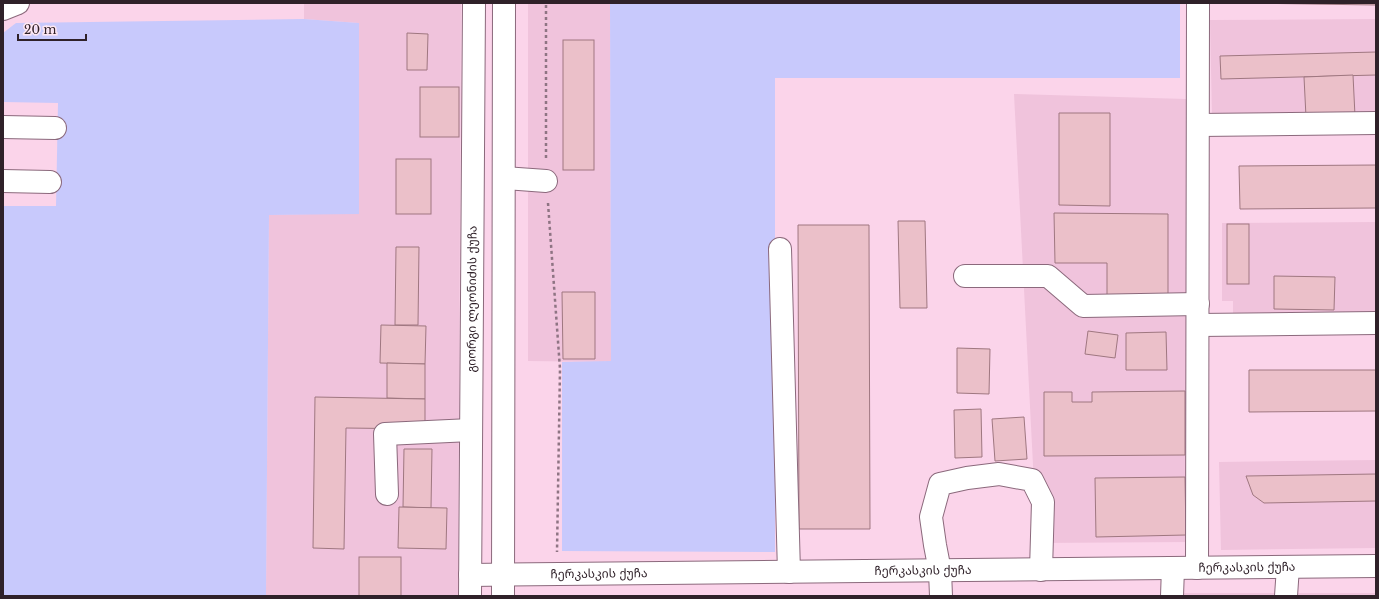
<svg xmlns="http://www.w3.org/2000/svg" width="1379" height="599" font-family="'Libre Baskerville','Noto Sans Georgian',serif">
<rect width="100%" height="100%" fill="#fbd4ea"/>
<g fill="#f0c3dc">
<path d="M304,3H461L458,596H266L269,215L359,213V23L304,19Z"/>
<path d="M528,3H610L611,362L528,361Z"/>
<path d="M1376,19V117L1212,118L1210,20Z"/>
<path d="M1014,94L1186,99L1189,542L1037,543Z"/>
<path d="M1376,222V317L1233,318V301H1222V223Z"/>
<path d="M1376,460V548L1221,550L1219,462Z"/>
<rect x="1177" y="593" width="199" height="3"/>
</g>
<g fill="#c8c9fc">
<path d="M610,3H1180V78H775V552L562,551V362L611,361Z"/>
<path d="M304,19L359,23V214L269,215L266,596H3V206H56L58,103L3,102V33L16,23Z"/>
</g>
<g fill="#ebc0c9" stroke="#9f7780">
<path d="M1244,3H1376V5Z"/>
<path d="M407,33L428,34L427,70H407Z"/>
<rect x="563" y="40" width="31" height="130"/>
<path d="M1376,52V75L1221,79L1220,56Z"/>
<path d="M1353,75L1355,116L1306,117L1304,77Z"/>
<rect x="420" y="87" width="39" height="50"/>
<path d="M1059,113H1110V206L1059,205Z"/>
<rect x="396" y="159" width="35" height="55"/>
<path d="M1376,165V208L1240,209L1239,166Z"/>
<path d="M1054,213L1168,214V299H1107V263H1055Z"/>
<path d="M898,221H925L927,308H900Z"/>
<rect x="1227" y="224" width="22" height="60"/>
<path d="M798,225H869L870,529H799Z"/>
<path d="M396,247H419L418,325H395Z"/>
<path d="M1274,276L1335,277L1334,310L1274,309Z"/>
<path d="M562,292H595V359H563Z"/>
<path d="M381,325L426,326L425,364L380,363Z"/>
<path d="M1088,331L1118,335L1115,358L1085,354Z"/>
<path d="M1166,332L1167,370H1126V333Z"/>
<path d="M957,348L990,349L989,394L957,393Z"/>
<path d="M387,363L425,364V399L387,398Z"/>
<path d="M1249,370H1376V411L1249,412Z"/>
<path d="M1185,391V455L1044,456V392H1072V402H1092V392Z"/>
<path d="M315,397L425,399V429L346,428L344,549L313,548Z"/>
<path d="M981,409L982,457L955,458L954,410Z"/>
<path d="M1024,417L1027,459L995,461L992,419Z"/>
<path d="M404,449H432L431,508L403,507Z"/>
<path d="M1376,474V501L1264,503L1253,495L1246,476Z"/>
<path d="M1185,477L1186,535L1096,537L1095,478Z"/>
<path d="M399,507L447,508L446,549L398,548Z"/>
<rect x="359" y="557" width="42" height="39"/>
</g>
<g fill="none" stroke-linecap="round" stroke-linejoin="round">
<g stroke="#8b697c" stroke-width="24">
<g id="minor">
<path d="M3,9L18,3"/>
<path d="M1198,125L1376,123"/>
<path d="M3,127L55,128"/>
<path d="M504,178L546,181"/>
<path d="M3,181L50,182"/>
<path d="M780,249L789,572"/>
<path d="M965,276H1048L1083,306L1198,304"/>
<path d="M1198,325L1376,323"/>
<path d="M387,494L385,434L471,430"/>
<path d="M1197,568L1198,3"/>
<path id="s1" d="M470,575L1376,566"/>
<path id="s2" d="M470,596L474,3"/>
<path d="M503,596L504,3"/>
<path d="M941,596L940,571L935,545L931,517L940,484L967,478L999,474L1032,480L1043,502L1041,570"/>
<path d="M1172,596L1173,568"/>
<path d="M1286,596L1288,567"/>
</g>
</g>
<g stroke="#8e7483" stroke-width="2.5" stroke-dasharray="3 3" stroke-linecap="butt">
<path d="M546,158V3"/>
<path d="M548,203L560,369L557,552"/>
</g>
<use href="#minor" stroke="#fff" stroke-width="22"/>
</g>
<g text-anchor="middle" stroke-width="4" stroke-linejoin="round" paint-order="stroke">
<g font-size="12" fill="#2f2129" stroke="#fee7f3">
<text dy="4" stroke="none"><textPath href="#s2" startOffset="297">გიორგი ლეონიძის ქუჩა</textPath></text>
<text dy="4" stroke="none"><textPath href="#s1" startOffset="777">ჩერკასკის ქუჩა</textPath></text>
<text dy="4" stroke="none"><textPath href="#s1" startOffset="453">ჩერკასკის ქუჩა</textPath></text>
<text dy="4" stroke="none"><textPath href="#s1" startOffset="129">ჩერკასკის ქუჩა</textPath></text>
</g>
</g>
<rect width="1379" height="599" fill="none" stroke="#2f2129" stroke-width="8"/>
<path d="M18 34v6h68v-6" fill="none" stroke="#2f2129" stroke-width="2"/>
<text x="24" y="34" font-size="12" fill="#2f2129" stroke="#fee7f3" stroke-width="3" paint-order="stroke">20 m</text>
</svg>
